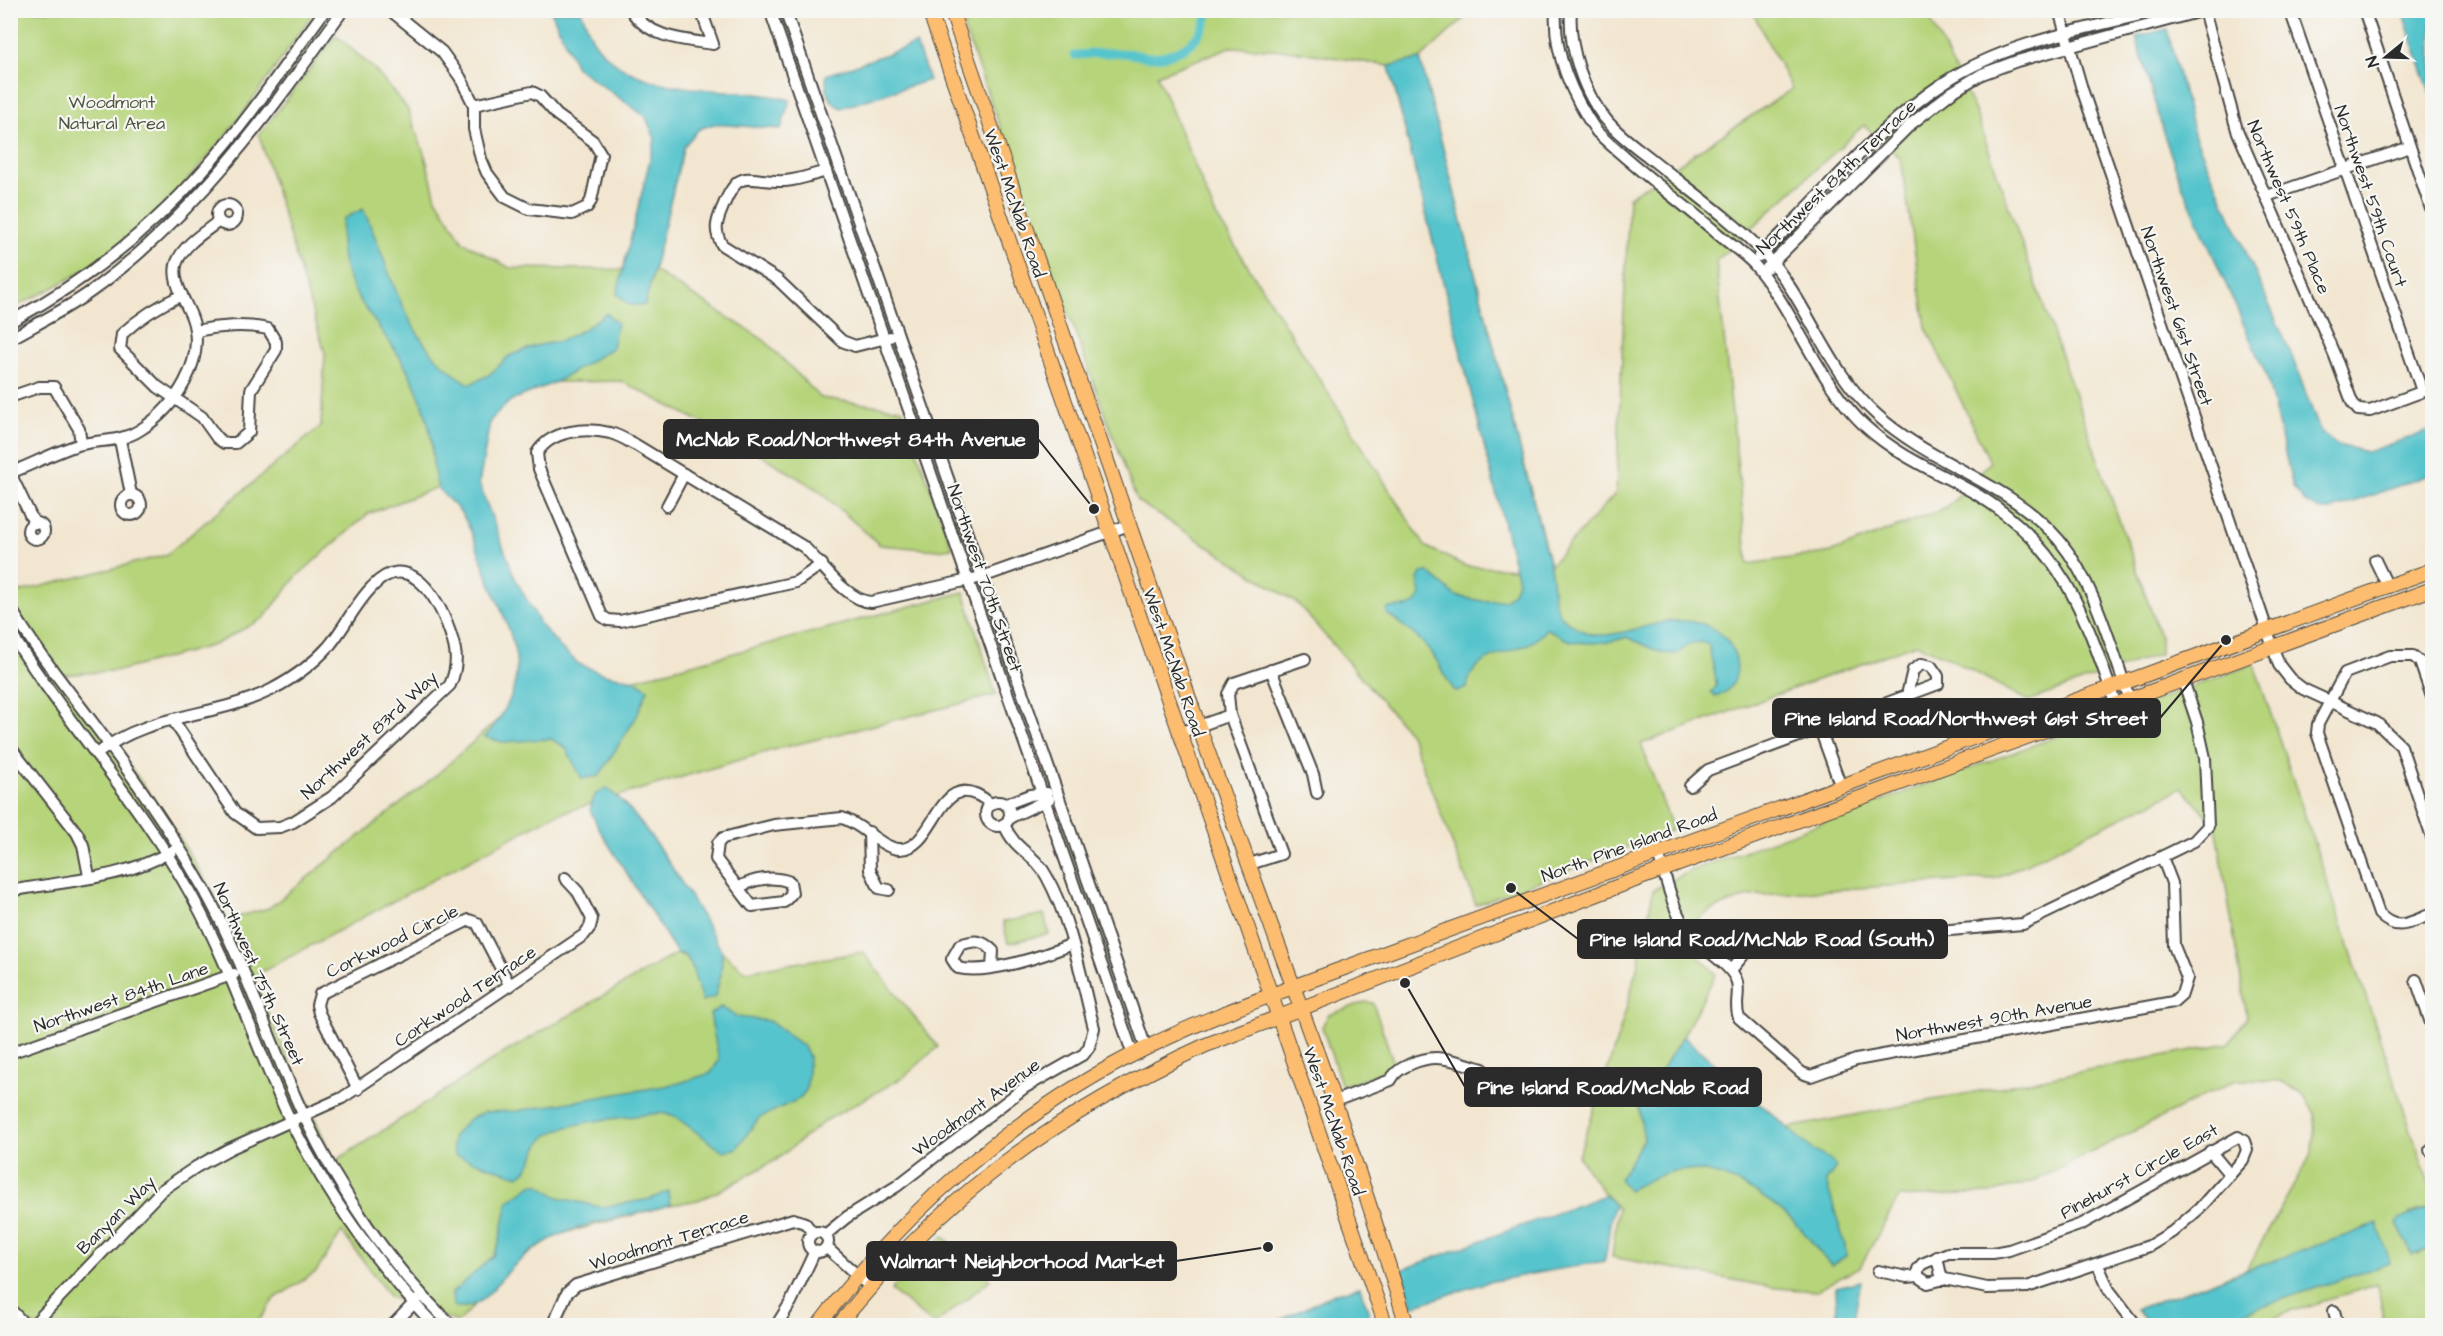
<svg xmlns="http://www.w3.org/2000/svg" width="2443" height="1336" font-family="'Architects Daughter',sans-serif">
<rect width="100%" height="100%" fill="#f6f6f2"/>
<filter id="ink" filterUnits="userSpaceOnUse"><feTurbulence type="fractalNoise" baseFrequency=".0167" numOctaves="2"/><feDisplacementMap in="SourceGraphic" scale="12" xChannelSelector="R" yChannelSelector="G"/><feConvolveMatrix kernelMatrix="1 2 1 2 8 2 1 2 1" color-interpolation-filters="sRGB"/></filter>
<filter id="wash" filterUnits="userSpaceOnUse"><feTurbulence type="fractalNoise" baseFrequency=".008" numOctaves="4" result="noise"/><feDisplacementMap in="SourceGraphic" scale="24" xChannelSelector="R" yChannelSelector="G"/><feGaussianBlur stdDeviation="1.35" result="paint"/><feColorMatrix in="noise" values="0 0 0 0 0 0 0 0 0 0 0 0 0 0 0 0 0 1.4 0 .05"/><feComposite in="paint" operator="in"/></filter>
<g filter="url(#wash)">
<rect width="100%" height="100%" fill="#f2e6d0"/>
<g fill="#b6d47a" stroke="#708052" stroke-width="1.5" fill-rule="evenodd">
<path d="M991,10L1472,11L1420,59L1550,565L1616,493L1629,197L1792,89L1752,11H1926L1975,111L2160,636V654L2028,701L1945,656L1916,644L1641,744L1673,830L1476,905L1410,734L1297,603L1137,501L963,26ZM1230,47L1288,50L1389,66L1516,569L1465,566L1425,546L1215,214L1157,75ZM1864,125L1901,159L1926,327L1990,462L1947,508L1832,552L1748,564L1716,261Z"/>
<path d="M11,11H314C249,108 180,209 79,273C57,287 33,297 11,309Z"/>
<path d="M336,35L374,69L407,108L425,156L436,198L463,242L510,268L653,270L764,340L821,398L902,409L952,548L938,550L880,545L818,490L738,441L621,381L470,384L438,487L368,514L297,576L264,618L214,645L122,670L63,675C120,754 183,832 226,920L269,908L434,777L504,714L964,592L996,695L773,750L554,815L252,977L334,1162L499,1056L677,953L721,974L722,952L745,971L863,952L938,1047L904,1077L825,1121L776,1160L717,1192L698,1200L670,1205L554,1236L516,1263L458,1322L390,1297L342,1232L316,1272L274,1299L256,1325L11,1326V594L166,555L321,426L325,353L259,135Z"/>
<path d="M2254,664L2432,1193V1207L2410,1213L2409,1251L2418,1254L2432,1248V1325H2384L2378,1284L2283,1314L2258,1325H2150L2136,1309L2246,1270L2313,1151L2315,1114L2303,1094L2281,1081L2236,1080L2032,1182L1990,1193L1899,1197L1860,1267L1816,1291L1776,1288L1612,1257L1618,1208L1602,1191L1578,1156C1609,1068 1638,982 1653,890L1690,871ZM2182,788L2216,825L2247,1017L2229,1043L1788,1128L1683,1036L1716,974L1678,935L1711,910L1748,896L1997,878Z"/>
<path d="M1044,914L1049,934L1008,943L1003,922Z"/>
<path d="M1365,1002L1373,1003L1394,1064L1390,1070L1342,1086L1322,1027L1328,1015Z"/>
<path d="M943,1236L990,1280L934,1325L891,1290Z"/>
</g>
<g fill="#57c4cc" stroke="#41787c" stroke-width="1.5">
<path d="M551,11H581C586,21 589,35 596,44C640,102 728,83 790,100L781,129L714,124L699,129L684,146L645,305H629L617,294L655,139L646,117L576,67Z"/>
<path d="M2402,11H2432V99Z"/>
<path d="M2167,29L2194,134L2291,354L2320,431L2338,445L2367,452L2432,430V474L2330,510H2320L2305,502L2293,487L2267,377L2181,183L2164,135L2136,37Z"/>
<path d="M916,44L929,80L841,108C827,102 826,89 826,75Z"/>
<path d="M1420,59L1550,566C1557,602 1546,613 1585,632C1606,643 1650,622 1674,621C1690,620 1706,623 1718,632C1741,647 1746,688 1715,697L1711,692L1716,687C1717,673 1710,660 1709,645C1696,638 1688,645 1677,654L1662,653L1627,637C1610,643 1586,645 1568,640C1560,638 1555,631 1546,629C1542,633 1537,639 1532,642C1507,656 1471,654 1467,688L1456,692C1445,680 1441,665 1431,652C1419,637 1402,625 1387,614V609C1403,603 1411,614 1421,595L1418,579L1421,573L1428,572L1456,596L1482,601L1505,600L1512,594L1518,581L1389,66Z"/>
<path d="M363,209C393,271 403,347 470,384L489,375L509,356L535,346L560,341L583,330L606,313L617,323L612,348L558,381L510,401L490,421L479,484L516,580L541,625L561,648L579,664L604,674L634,680L648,689L637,716L599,776L582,779L566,748L551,739L502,742L485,737C537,676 515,644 488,578C480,557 474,533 462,514C456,504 443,497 438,487C432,473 433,452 431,437C427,414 416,384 404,364C375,314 331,284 343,219Z"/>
<path d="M605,788C641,808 700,912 722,952L721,974L715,997L702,1001L691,964L685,955L677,953L599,829L590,810L595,795Z"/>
<path d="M721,1007L737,1017L769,1021L803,1046L809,1056L807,1088L801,1098L759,1118L736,1149L722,1151L673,1115L660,1113C633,1117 568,1120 547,1136C532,1148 535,1168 518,1176L455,1155L452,1145L454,1135L469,1119L485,1112L517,1111L676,1084L711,1073L719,1060L710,1014Z"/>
<path d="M1683,1036L1814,1151L1832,1161L1836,1167L1826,1181L1845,1245L1846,1256L1831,1265C1818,1253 1810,1238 1798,1226C1769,1196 1719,1165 1676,1171C1660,1173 1643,1183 1629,1190L1619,1179L1644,1139L1637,1098L1649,1090Z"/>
<path d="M533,1184L540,1185L558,1197L600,1207L651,1199L668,1191L670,1205C601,1224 548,1222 498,1283C487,1297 472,1312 453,1306L452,1293L493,1256L499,1243L508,1202Z"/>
<path d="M1605,1195L1615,1205C1607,1222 1610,1243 1604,1261L1488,1282L1413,1306L1401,1270Z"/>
<path d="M2432,1207V1248L2412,1254L2397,1223L2399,1219Z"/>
<path d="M2378,1224L2390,1263L2206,1325H2150L2136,1309Z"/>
<path d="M1861,1281L1854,1318L1887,1325H1834L1837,1312L1836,1287Z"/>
<path d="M1360,1287L1373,1325H1270L1336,1293Z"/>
</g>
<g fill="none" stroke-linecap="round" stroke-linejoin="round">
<path stroke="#57c4cc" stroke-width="9" d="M1075,55C1090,54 1106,52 1121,53C1131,53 1140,56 1149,57C1179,57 1203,41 1209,10"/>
</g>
</g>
<g filter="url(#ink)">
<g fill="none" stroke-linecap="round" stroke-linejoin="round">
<g stroke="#494744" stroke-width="14">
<g id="minor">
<path d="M390,10L442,52L460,77L474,105V129L481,159L487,173L505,197L529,209L572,214L587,207L591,201L601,154L593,141L557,115L540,96L532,92L474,105"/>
<path d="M631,10C648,38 684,40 713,44L701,10"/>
<path d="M770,10L1133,1055"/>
<path d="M785,10L1146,1048"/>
<path d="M1556,10C1553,55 1572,96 1597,132C1635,169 1678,199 1718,234C1729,243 1743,253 1753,263C1797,313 1816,381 1866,427C1899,457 1940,473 1978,495C2064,548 2085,615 2116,705"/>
<path d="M1571,10C1568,47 1584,95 1608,122C1620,136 1636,147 1650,158C1688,189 1730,218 1764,253C1809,302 1826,370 1877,415C1932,465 2009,482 2059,540C2095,584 2111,647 2130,700"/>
<path d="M2059,10L2082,89L2279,665L2290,679L2303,689L2377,723L2401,746L2432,838"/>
<path d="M2204,10L2237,130L2335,356L2352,402L2358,410L2370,411L2432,388"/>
<path d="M2290,10L2422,391"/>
<path d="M2364,10L2432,212"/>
<path d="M826,171C812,175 799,180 785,181C747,183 740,164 722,209C716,223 714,231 722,245L778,280L842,341L855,346L890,337"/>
<path d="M2267,196L2410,147"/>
<circle cx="227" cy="215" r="10"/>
<path d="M1759,256C1819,200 1877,126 1945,82C2008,41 2088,29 2160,10"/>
<path d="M1767,268L1911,124L1952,92L1982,74L2017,61L2205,10"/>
<path d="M182,295C160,305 139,318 122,334L120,349L158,387L202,417L217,438L224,443H236L249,432L251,390L276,350V342L268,329C246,324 218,326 196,331"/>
<path d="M10,322C84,282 151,230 206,167C250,118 286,63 325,10"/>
<path d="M10,339C38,323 67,309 93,290C198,213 268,115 343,10"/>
<path d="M10,397L39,387H54L79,429L81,444"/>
<path d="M120,440L131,494"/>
<path d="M10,473C33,464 55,452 78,445C100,439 120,443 140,430C175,408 207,361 192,318C186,302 170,279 177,262C184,244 205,232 219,221"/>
<path d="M10,473L34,523"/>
<circle cx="131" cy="505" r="10"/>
<path d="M667,506L684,474"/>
<circle cx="36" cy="531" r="8"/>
<path d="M2375,560L2388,587"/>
<path d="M822,564L796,582L620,621L608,620L602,616L539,469L537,453C551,430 586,427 610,433C619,435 628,441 636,445L804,547C822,564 847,601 871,602L982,577L1129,525"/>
<path d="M10,607C39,656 75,698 108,743C143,790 176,840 205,891C245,963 269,1042 304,1116C340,1192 391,1267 452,1326"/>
<path d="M10,632C67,724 141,803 193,898C232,969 256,1049 291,1122C328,1196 378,1266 435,1326"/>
<path d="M1271,670L1313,774L1317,793"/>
<path d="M2432,697L2420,662L2413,656H2390L2345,673L2318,724L2317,733L2379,914C2397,933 2410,922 2432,914"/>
<path d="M1820,729L1841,787"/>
<path d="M1179,733L1230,715"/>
<path d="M10,747L77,833L83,845L89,876"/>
<path d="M97,754C148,712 213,719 271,690C292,679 313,664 329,646C345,627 355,604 372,587C407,549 435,594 447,624C456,647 460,662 450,685L332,797L293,822L280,827L256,828L235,813L173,720"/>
<path d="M1690,786L1708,770L1938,684V676L1931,666L1922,664L1913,670L1907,695"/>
<circle cx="998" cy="814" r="12"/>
<path d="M1006,804L1030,795L1047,793"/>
<path d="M1009,818L1049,799"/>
<path d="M869,832L870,870L879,888L889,890"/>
<path d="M1658,854C1667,880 1672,909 1688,932C1700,948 1732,964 1737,982C1740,994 1734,1005 1739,1018L1802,1073L1811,1076L1856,1060L2173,1002L2182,994L2187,978L2174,946L2172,883L2162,857"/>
<path d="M1250,864L1281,854L1230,715L1228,694L1234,683L1305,659"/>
<path d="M738,888C754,878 774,876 790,882L792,893L784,902L752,906L716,859L718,843L723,838L774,825L842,818C861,823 881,848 899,849C937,851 938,759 991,804"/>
<path d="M10,891C64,881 124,879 172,851"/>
<path d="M992,967L993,951C982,939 974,940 960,945L952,959L958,968C987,975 1044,956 1072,944"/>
<path d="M1731,970L1746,952L1768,945L2023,924L2194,841L2208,826L2205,758L2197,722L2183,680"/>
<path d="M2416,980L2432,1026"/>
<path d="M10,1053L234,974"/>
<path d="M358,1089L319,1013L317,1005L320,994L469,920L477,923L510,986"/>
<path d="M1332,1102L1391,1080C1396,1067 1422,1058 1436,1058C1451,1058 1468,1065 1483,1069"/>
<path d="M2238,1137L2244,1141L2247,1150L2243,1160L2199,1209L2172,1232L2149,1246L2027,1287L1987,1288L1945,1279L1928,1283L1918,1276V1269L1922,1264L1948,1253H1993L2009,1250L2082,1224Z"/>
<path d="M2430,1150L2432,1149"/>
<path d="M2210,1151L2230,1175"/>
<circle cx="818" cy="1242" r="10"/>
<path d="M825,1235L847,1217L897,1186L1024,1088L1084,1054L1089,1047L1094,1028C1081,978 1072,923 1047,877C1034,852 1015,852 1004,824"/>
<path d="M826,1247L870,1287"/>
<path d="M1937,1257L1942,1280"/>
<path d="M2098,1265L2109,1290L2137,1326"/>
<path d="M1878,1271L1907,1277L1918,1276"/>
<path d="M10,1309L26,1326"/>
<path d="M2334,1311L2338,1326"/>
<path d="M32,1326L162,1190L196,1167L229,1149L342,1098L584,935L590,927L592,919L578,892L565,878"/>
<path d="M348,1326H355"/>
<path d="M392,1326L417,1300"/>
<path d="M552,1326L567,1293L576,1285L793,1219L805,1223L813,1233"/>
<path d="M776,1326L791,1302L815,1251"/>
</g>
</g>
<g stroke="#494744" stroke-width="16">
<g id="major">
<path d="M929,10L1386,1326"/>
<path d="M951,10C1034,248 1114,487 1198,724C1269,924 1347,1122 1407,1326"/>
<path d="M818,1326C903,1211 1018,1111 1146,1048C1198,1022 1253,1002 1306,982L2432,570"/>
<path d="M838,1326C941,1197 1057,1113 1206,1045L1624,884L2432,589"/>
</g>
</g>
<use href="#minor" stroke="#fff" stroke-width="10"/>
<use href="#major" stroke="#fcbd6f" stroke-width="14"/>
</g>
</g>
<g text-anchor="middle" stroke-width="4.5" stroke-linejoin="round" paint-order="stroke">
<g font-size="18" fill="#4e553f" stroke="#f6f6f2">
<text x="112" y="108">Woodmont<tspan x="112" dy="21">Natural Area</tspan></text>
</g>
<g font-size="18" fill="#2b2b2b" stroke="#f6f6f2">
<text transform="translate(1836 177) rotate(-44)" y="6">Northwest 84th Terrace</text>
<text transform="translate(2371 196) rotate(71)" y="6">Northwest 59th Court</text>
<text transform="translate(1015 203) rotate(71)" y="6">West McNab Road</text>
<text transform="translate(2289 207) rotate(67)" y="6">Northwest 59th Place</text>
<text transform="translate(2177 316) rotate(71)" y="6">Northwest 61st Street</text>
<text transform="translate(985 578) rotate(71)" y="6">Northwest 70th Street</text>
<text transform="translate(1174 662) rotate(71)" y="6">West McNab Road</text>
<text transform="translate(369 735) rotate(-43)" y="6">Northwest 83rd Way</text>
<text transform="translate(1629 845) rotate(-20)" y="6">North Pine Island Road</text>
<text transform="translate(392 941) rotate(-26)" y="6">Corkwood Circle</text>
<text transform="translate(259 974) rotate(66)" y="6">Northwest 75th Street</text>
<text transform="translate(465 996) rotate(-34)" y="6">Corkwood Terrace</text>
<text transform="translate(121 997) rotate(-19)" y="6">Northwest 84th Lane</text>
<text transform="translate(1994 1018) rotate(-10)" y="6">Northwest 90th Avenue</text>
<text transform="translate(976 1107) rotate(-36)" y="6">Woodmont Avenue</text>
<text transform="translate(1334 1121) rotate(71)" y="6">West McNab Road</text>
<text transform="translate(2139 1171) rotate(-29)" y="6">Pinehurst Circle East</text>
<text transform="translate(116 1215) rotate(-45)" y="6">Banyan Way</text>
<text transform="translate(669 1240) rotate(-17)" y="6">Woodmont Terrace</text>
</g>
</g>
<path fill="none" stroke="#2b2b2b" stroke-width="2" d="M1094 509L1038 439M2226 640L2160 718M1511 888L1578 939M1405 983L1465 1087M1268 1247L1176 1261"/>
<g fill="#2b2b2b" stroke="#f6f6f2" stroke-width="2">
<circle cx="1094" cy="509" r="6"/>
<circle cx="2226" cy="640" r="6"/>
<circle cx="1511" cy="888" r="6"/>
<circle cx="1405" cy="983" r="6"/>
<circle cx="1268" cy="1247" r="6"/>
</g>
<g fill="#2b2b2b" stroke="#2b2b2b" stroke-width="2">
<rect x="664" y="420" width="374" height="38" rx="6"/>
<rect x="1773" y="699" width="387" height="38" rx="6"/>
<rect x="1578" y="920" width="369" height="38" rx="6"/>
<rect x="1465" y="1068" width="296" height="38" rx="6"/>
<rect x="867" y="1242" width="309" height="38" rx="6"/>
</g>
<g font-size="20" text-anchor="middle" font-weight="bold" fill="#fff">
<text x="851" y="446">McNab Road/Northwest 84th Avenue</text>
<text x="1966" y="725">Pine Island Road/Northwest 61st Street</text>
<text x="1762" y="946">Pine Island Road/McNab Road (South)</text>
<text x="1613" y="1094">Pine Island Road/McNab Road</text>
<text x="1022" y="1268">Walmart Neighborhood Market</text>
</g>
<rect width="2443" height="1336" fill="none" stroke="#f6f6f2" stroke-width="36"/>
<g transform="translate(2386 57) rotate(251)" stroke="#f6f6f2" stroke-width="4.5" paint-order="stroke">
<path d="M0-4.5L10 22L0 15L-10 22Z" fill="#2b2b2b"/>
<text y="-9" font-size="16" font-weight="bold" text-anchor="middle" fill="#2b2b2b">N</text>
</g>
</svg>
